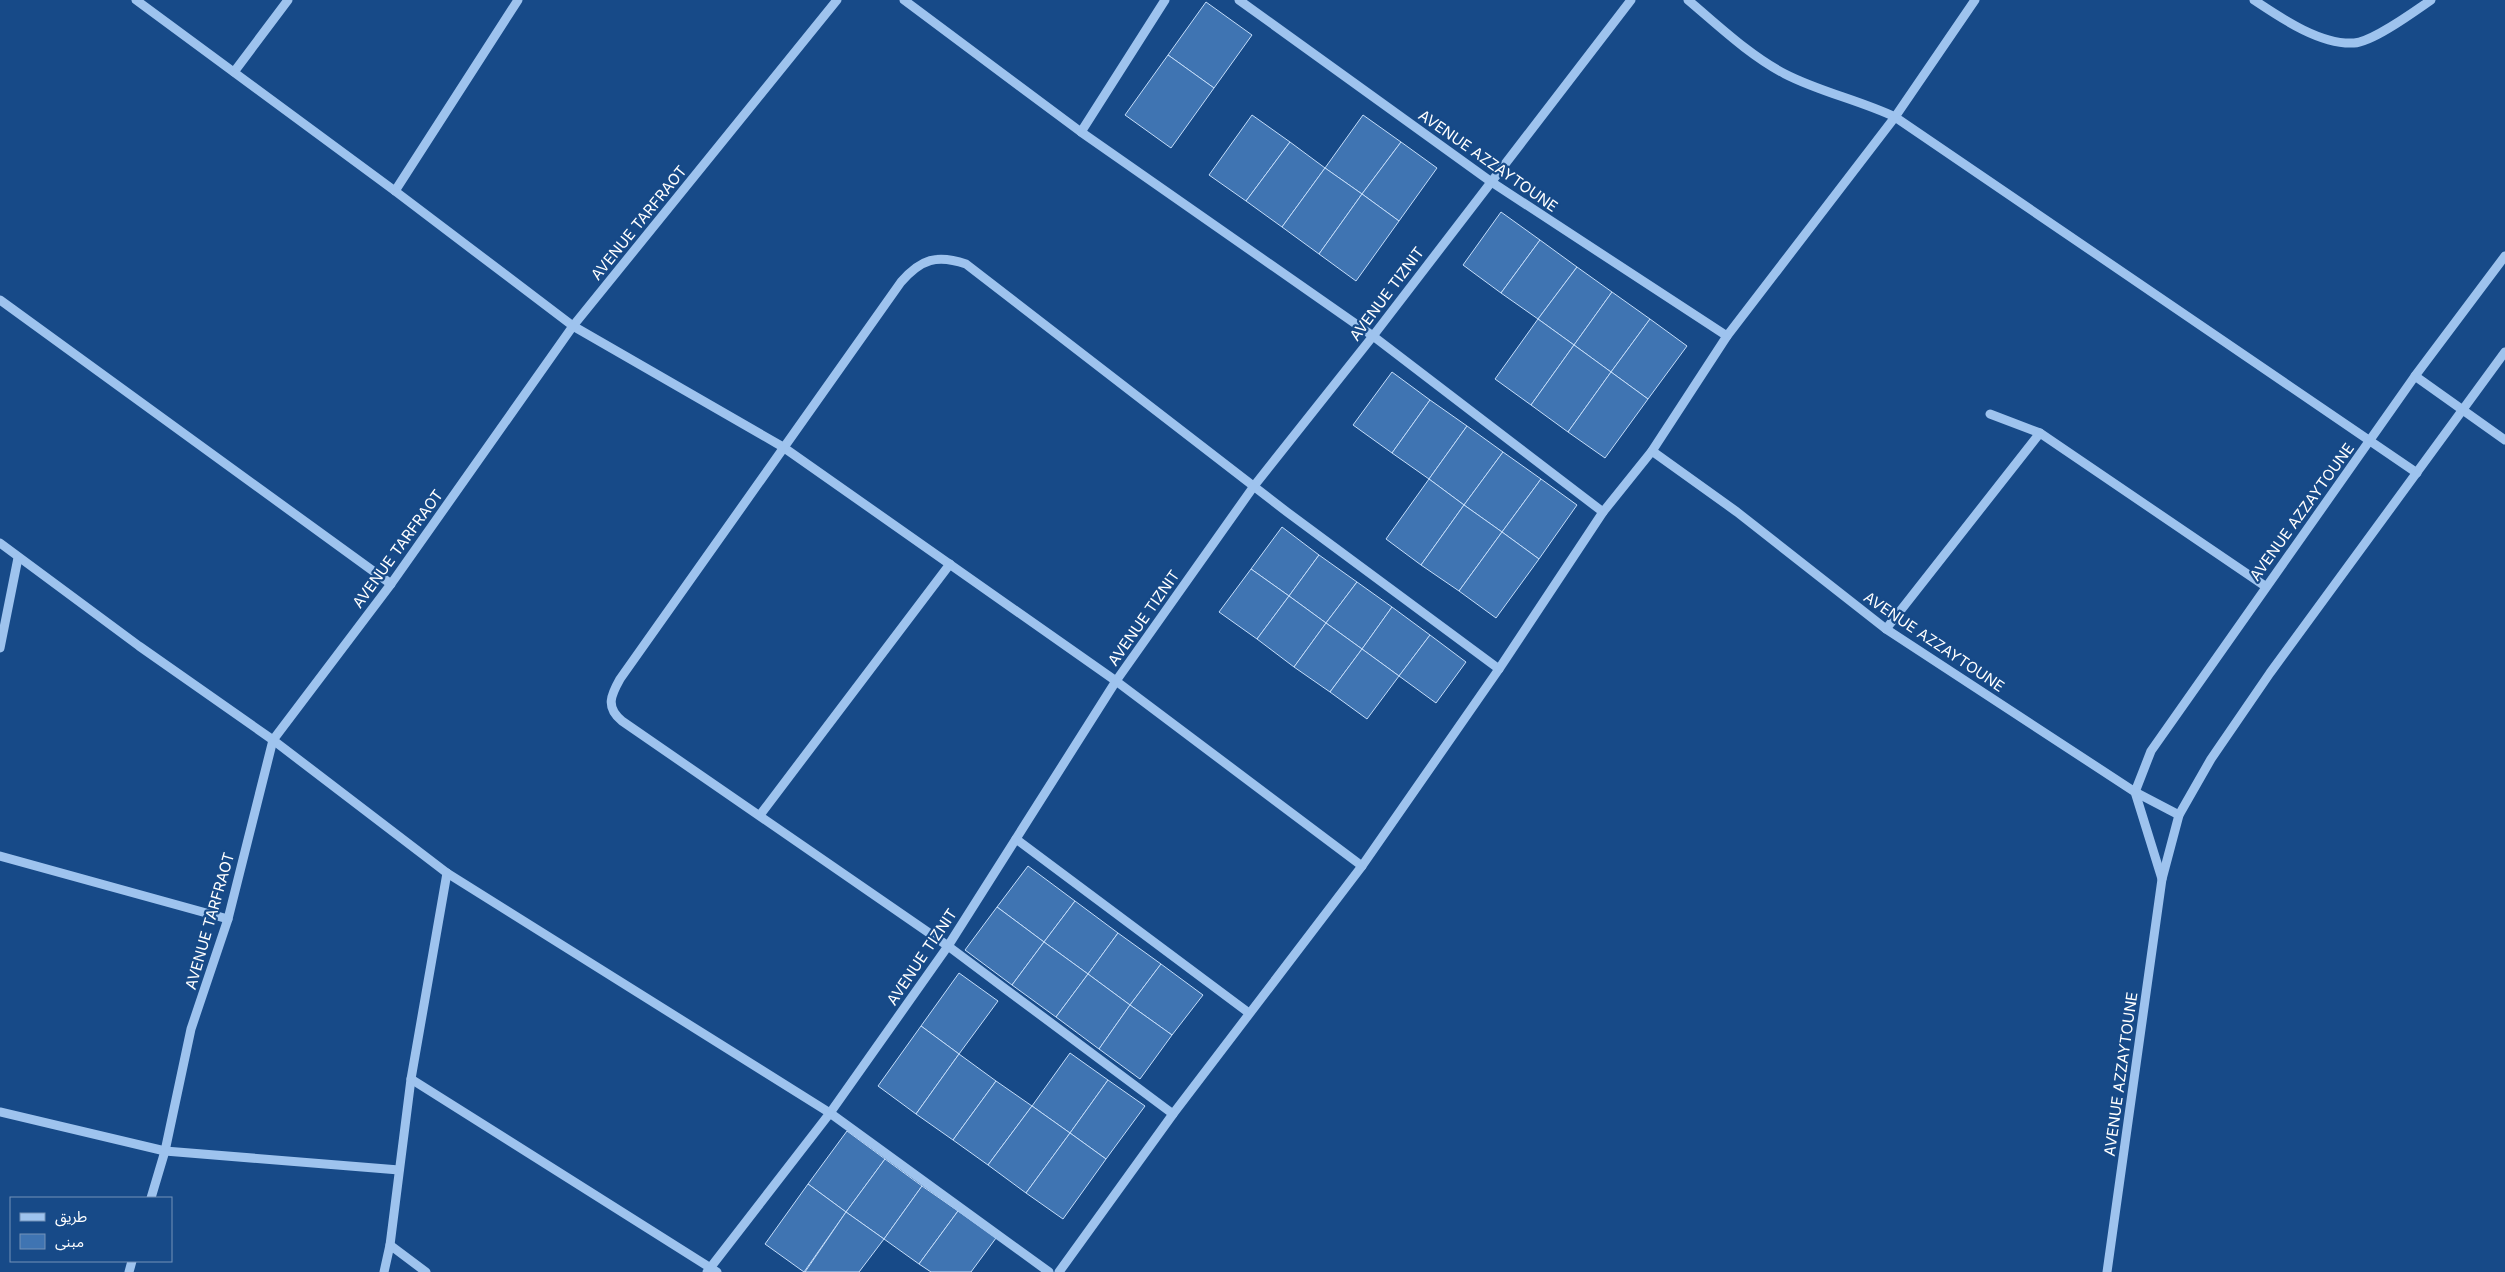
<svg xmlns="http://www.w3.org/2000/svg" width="2505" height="1272" font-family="Inter,'Noto Sans Arabic',sans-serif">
<rect width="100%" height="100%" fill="#174a88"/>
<g fill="#3f74b2" stroke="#c4ddfa">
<path d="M1206,2L1252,35L1214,88L1168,55Z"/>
<path d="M1168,55L1214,88L1171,148L1125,115Z"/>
<path d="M1252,115L1290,142L1246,201L1209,175Z"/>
<path d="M1363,115L1401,142L1362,194L1325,168Z"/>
<path d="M1290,142L1325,168L1282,227L1246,201Z"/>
<path d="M1401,142L1437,168L1399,221L1362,194Z"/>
<path d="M1325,168L1362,194L1319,254L1282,227Z"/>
<path d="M1362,194L1399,221L1356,281L1319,254Z"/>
<path d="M1501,212L1540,240L1501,293L1463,265Z"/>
<path d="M1540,240L1577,267L1538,319L1501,293Z"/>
<path d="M1577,267L1612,292L1574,345L1538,319Z"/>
<path d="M1612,292L1650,319L1611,372L1574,345Z"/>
<path d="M1538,319L1574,345L1531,405L1495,379Z"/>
<path d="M1650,319L1687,346L1648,399L1611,372Z"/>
<path d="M1574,345L1611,372L1568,432L1531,405Z"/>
<path d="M1392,372L1430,400L1392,453L1353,425Z"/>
<path d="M1611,372L1648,399L1605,458L1568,432Z"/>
<path d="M1430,400L1467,426L1429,479L1392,453Z"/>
<path d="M1467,426L1503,452L1464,505L1429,479Z"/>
<path d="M1503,452L1541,479L1502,532L1464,505Z"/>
<path d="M1429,479L1464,505L1421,565L1386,539Z"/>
<path d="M1541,479L1577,505L1539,559L1502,532Z"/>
<path d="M1464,505L1502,532L1459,591L1421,565Z"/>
<path d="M1282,527L1319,555L1289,596L1251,569Z"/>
<path d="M1502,532L1539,559L1496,618L1459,591Z"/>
<path d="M1319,555L1357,582L1326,623L1289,596Z"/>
<path d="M1251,569L1289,596L1257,639L1219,612Z"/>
<path d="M1357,582L1392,607L1362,649L1326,623Z"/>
<path d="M1289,596L1326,623L1294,667L1257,639Z"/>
<path d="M1392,607L1430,635L1399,676L1362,649Z"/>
<path d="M1326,623L1362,649L1330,692L1294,667Z"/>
<path d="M1430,635L1466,662L1436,703L1399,676Z"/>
<path d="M1362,649L1399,676L1367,719L1330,692Z"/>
<path d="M1028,866L1075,901L1044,942L997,907Z"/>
<path d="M1075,901L1118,933L1088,974L1044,942Z"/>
<path d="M997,907L1044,942L1012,985L965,950Z"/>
<path d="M1118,933L1161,964L1130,1005L1088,974Z"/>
<path d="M1044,942L1088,974L1056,1017L1012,985Z"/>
<path d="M1161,964L1203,995L1172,1035L1130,1005Z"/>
<path d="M959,973L998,1001L959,1054L921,1026Z"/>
<path d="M1088,974L1130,1005L1099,1049L1056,1017Z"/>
<path d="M1130,1005L1172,1035L1140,1079L1099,1049Z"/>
<path d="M921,1026L959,1054L916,1114L878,1086Z"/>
<path d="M1070,1053L1108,1080L1070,1133L1032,1106Z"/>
<path d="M959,1054L996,1081L953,1140L916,1114Z"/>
<path d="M1108,1080L1145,1106L1106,1159L1070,1133Z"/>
<path d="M996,1081L1032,1106L988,1165L953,1140Z"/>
<path d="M1032,1106L1070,1133L1026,1193L988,1165Z"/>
<path d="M847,1131L885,1159L846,1212L808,1184Z"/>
<path d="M1070,1133L1106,1159L1063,1219L1026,1193Z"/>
<path d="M885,1159L922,1186L884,1239L846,1212Z"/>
<path d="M808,1184L846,1212L804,1272L765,1244Z"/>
<path d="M922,1186L958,1211L919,1264L884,1239Z"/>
<path d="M958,1211L996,1238L971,1272H931L919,1264Z"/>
<path d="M846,1212L884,1239L859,1272H805Z"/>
</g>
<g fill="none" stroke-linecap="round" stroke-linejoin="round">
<g stroke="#9ec3ee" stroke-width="9">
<path d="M136,0L395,191L573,326L783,447L1116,681L1362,866"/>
<path d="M904,0L1081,132L1373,336L1603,512"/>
<path d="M1239,0L1490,181L1727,336"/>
<path d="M1688,0C1719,26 1749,55 1785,74C1820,92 1859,100 1895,117L2417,473"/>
<path d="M2254,0C2281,18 2320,45 2354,43C2373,42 2415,11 2431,0"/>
<path d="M234,72L288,0"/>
<path d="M1081,132L1165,0"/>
<path d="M395,191L518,0"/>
<path d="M0,300L391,584"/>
<path d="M2415,376L2505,440"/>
<path d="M1990,414L2040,433L2265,586"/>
<path d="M1652,451L1737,512L1886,629L2135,792L2179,815"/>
<path d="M0,543L139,646L273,740L447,873L830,1113L1049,1272"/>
<path d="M1886,629L2040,433"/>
<path d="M0,648L18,558"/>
<path d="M760,815L950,564"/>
<path d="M1016,839L1249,1013"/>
<path d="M0,856L228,919"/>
<path d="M2162,879L2135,792L2151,751L2415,376L2505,256"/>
<path d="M411,1079L717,1272"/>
<path d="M0,1112L165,1151L399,1170"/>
<path d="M1173,1114L948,946L622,721C605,707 611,695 620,679L901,282C921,259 937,254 966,264L1287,512L1499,669"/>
<path d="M151,1198L165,1151L191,1029L228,919L273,740L391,584L573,326L837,0"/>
<path d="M390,1245L426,1272"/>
<path d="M129,1272L132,1261"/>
<path d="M384,1272L390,1245L411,1079L447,873"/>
<path d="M707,1272L830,1113L948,946L1116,681L1254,486L1373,336L1631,0"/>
<path d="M1059,1272L1173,1114L1362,866L1499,669L1603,512L1652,451L1727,336L1895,117L1975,0"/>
<path d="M2107,1272L2162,879L2179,815L2211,759L2270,673L2505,352"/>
</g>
</g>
<g text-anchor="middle" stroke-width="4.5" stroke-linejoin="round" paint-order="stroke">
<g font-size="15" fill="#fff" stroke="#174a88">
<text transform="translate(1488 161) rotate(35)" y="5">AVENUE AZZAYTOUNE</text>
<text transform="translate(639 223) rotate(-51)" y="5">AVENUE TARFRAOT</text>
<text transform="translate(1387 294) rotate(-53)" y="5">AVENUE TIZNIT</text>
<text transform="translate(2302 512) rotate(-54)" y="5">AVENUE AZZAYTOUNE</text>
<text transform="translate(398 549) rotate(-54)" y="5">AVENUE TARFRAOT</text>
<text transform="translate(1144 618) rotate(-55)" y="5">AVENUE TIZNIT</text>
<text transform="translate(1934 642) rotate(34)" y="5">AVENUE AZZAYTOUNE</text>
<text transform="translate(210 921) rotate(-74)" y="5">AVENUE TARFRAOT</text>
<text transform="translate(922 957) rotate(-56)" y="5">AVENUE TIZNIT</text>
<text transform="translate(2121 1074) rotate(-82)" y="5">AVENUE AZZAYTOUNE</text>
</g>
</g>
<rect x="10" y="1197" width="162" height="65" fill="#174a88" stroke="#7492b8"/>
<rect x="20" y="1213" width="25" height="8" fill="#9ec3ee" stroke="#7492b8"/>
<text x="55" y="1222" font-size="15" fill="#ffffff">طريق</text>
<rect x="20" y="1234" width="25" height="15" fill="#3f74b2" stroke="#7492b8"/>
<text x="55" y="1247" font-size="15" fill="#ffffff">مبنى</text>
</svg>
